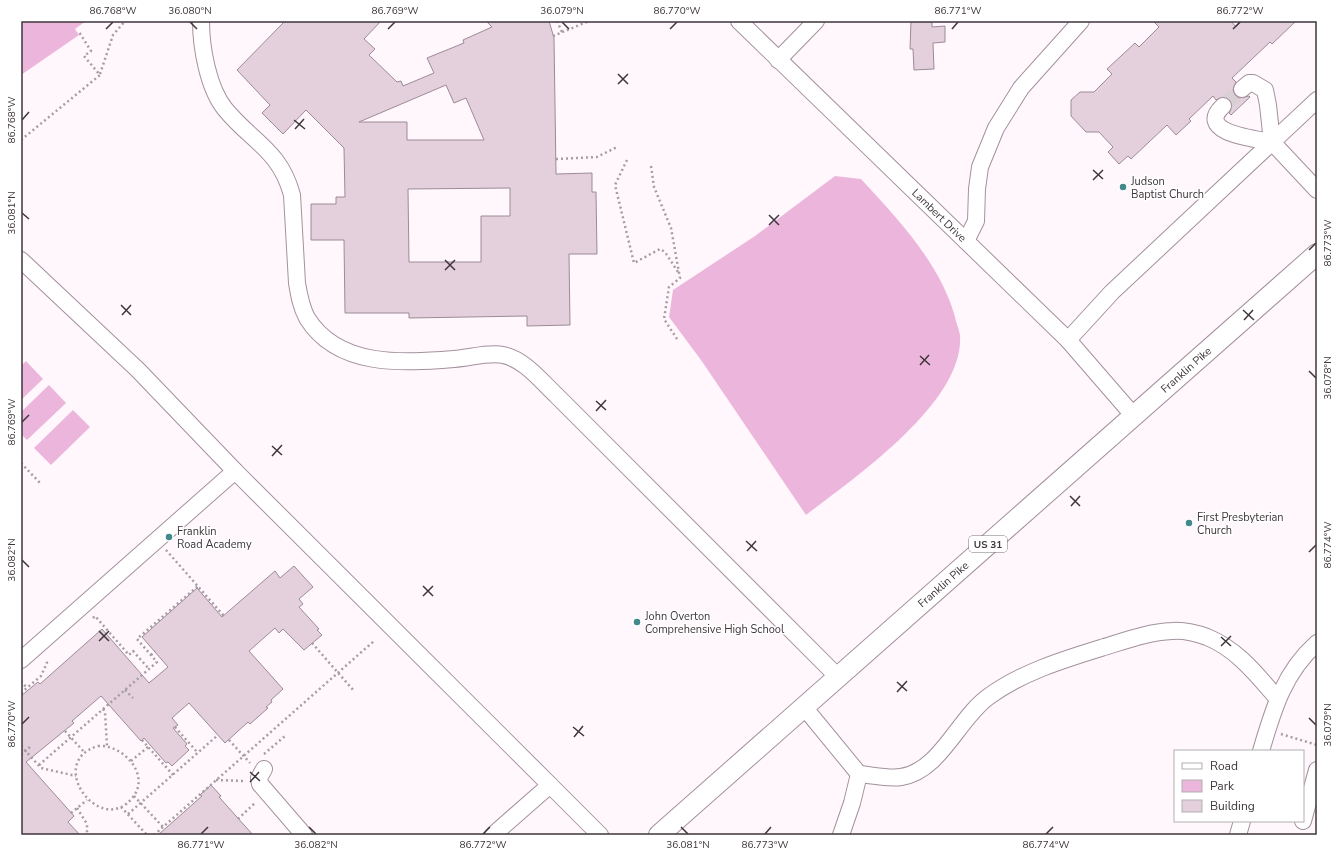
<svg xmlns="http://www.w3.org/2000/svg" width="1338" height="856" font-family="'Nunito Sans',sans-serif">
<rect width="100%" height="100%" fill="#fff7fc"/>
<g fill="#ecb6dc">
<path d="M21,21H86L75,29L79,35L21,75Z"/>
<path d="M835,176L861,179C898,219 940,263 955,317C956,323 959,329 960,335C965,402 854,478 806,515L701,360L669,317L673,290L755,236Z"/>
<path d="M26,361L43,379L21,400V366Z"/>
<path d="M49,385L66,403L27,440L21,434V412Z"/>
<path d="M73,410L90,427L51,465L34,448Z"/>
</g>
<g fill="#e4d0dd" stroke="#9d8a97" fill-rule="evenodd">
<path d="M285,21H381L364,39L375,49L369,55L397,82L401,81L403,86L434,73L427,58L464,43L463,40L492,27L486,21H549L554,38L556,174L592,173V192H596L597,254H569L570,325L527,326V316L409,318V313H345L344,240H311V204H336V197H345L344,148L306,110L283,134L262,113L270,105L237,70ZM446,85L454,103L466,98L484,140H407V122H359ZM510,188V216H481V262H409L408,189Z"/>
<path d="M911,21H932V27L945,26V42L933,43L934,69L914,70L913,49H910Z"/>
<path d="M1153,21H1231L1236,27L1242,21H1296L1272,44L1270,42L1232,78L1236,82L1233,90L1235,95L1239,98L1249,96L1250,97L1231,115L1229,113L1232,107L1229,99L1224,97L1216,100L1213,96L1189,119L1191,121L1176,135L1167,125L1131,159L1128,156L1119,164L1108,152L1113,147L1099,132H1086L1071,116V100L1080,92H1094L1112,74L1107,69L1135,43L1139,47L1159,27Z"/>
<path d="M294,566L313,587L299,599L303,604L299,607L319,629L317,630L322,635L304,650L283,629L279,633L275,628L249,651L283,689L271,700L272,702L266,707L268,708L250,724L248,722L225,743L189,703L172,718L178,725L173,728L187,744L185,746L189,750L172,766L168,762L166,763L144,738L141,741L101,696L72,721L74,723L26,762L74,816L68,822L80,835H21V696L38,682L40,684L102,629L149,683L168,667L142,637L197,588L222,617L275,571L280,578Z"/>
<path d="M211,785L221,796L219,797L253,835H158L202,796L200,795Z"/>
</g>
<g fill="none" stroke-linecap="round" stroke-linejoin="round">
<path stroke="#d8d0d5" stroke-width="16" stroke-dasharray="16 8" stroke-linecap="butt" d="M1223,106L1242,89"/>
<g stroke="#a4919e" stroke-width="18">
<g id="minor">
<path d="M201,21C201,47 208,88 225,109C252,142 280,150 292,195L297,283C299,295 301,307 307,318C338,368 403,363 454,359C470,358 488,352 503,355C524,359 541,381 556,395L838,677"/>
<path id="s1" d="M739,21L1068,340L1133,415"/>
<path d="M778,60L816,21"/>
<path d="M1223,106C1194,133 1257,139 1272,142L1268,105L1265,90L1253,83H1249L1242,89"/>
<path d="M1272,142L1317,190"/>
<path d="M966,241L976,221L977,189L980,167L996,128L1021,88L1081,21"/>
<path d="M21,260L138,370L235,471"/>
<path d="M1068,340L1112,292L1317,100"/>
<path d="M21,660L235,471L550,785"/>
<path d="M804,707L859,774"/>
<path d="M1261,751C1273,710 1284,672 1317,643"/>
<path d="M264,769L259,778L260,784L304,835"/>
<path d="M1303,821L1317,770"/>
<path d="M493,835L550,785L600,835"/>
<path d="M841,835L852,803L859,774C872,775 888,779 901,777C940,771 958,719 988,697C1022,672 1065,659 1104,647C1127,640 1149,632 1172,631C1184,630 1196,633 1207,637C1237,649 1257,675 1277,698"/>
<path d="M1238,835L1242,821"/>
</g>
</g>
<g stroke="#a4919e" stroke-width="22">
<g id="major">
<path id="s2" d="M659,835L1317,254"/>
</g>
</g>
<g stroke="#a59da2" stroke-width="2.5" stroke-dasharray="2 3" stroke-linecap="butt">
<path d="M557,21L562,32"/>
<path d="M553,36L589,21"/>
<path d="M100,74L113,35L125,21"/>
<path d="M21,140L100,75L84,56L91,51L79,32"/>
<path d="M556,159L597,157L617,147"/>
<path d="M627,160L615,185L634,263L660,249L665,252L678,272"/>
<path d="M651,166L654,187L671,228L680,278L669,287L664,319L677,339"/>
<path d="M21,463L41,484"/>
<path d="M166,550L224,616"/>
<path d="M93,618L95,616L129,655L133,651L149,669"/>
<path d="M312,643L354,691"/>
<path d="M151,655L155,651"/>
<path d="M21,681L27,688"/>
<path d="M125,690L133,698"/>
<path d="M21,693L41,676L47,663L45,659"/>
<path d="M103,709L105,712L107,746"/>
<path d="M175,727L198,753"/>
<path d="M65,731L85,753"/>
<path d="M1281,734L1317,745"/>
<path d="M142,740L173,775"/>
<path d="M229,740L250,763"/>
<path d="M21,746L41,768L76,776"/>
<path d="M98,746C122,744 151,774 133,797C101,839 44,762 98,746Z"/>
<path d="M264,754L285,736"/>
<path d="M21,755L31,746"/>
<path d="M131,761L148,747"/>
<path d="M39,765L157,662L137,639L198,586"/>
<path d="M216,780L244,781"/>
<path d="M134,796L163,827"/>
<path d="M121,807L147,835"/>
<path d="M77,808L87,824V835"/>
<path d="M71,813L87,800"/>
<path d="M128,814L218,735"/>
<path d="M238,819L256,802"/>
<path d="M154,835L374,641"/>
</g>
<use href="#minor" stroke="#fff" stroke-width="16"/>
<use href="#major" stroke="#fff" stroke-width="20"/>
</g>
<path fill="none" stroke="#3e363b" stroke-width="1.5" d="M190,22L197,29M562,22L569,29M106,29L113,22M388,29L395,22M670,29L677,22M952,29L958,22M1233,29L1240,22M618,74L628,84M618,84L628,74M22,120L29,112M294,120L305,129M295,129L304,119M1093,170L1103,179M1093,180L1103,170M22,213L29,219M769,215L779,225M769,225L779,215M1309,250L1316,243M445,260L455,270M445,270L455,260M121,305L131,315M1243,310L1254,320M122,315L131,305M1244,320L1253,310M920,356L930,365M920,365L929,355M1309,371L1316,378M596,401L606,410M596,411L606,400M22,422L29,415M272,446L282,455M272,456L282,445M1070,496L1080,506M1071,506L1080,496M746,541L757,551M747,551L756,541M1309,552L1316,545M22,560L29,567M423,586L433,596M423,596L433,586M99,631L109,641M1221,637L1231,646M99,641L109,631M1221,646L1231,636M897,682L907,691M897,692L907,681M1309,718L1316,725M22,724L29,717M573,727L584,736M574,737L583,726M250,772L260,781M250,782L259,772M309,827L316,834M681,827L688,834M201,834L208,827M483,834L490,827M765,834L771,827M1046,834L1053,827"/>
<g fill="#41898a" stroke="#fff" stroke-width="1.5">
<circle cx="1123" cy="187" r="4"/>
<circle cx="1189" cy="523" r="4"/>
<circle cx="169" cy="537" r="4"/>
<circle cx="637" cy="622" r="4"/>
</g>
<g text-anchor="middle" stroke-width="3" stroke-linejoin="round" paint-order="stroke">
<rect fill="#fff" stroke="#787276" stroke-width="1" x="969" y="536" width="38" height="16" rx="3"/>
<g font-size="10" font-weight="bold" fill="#3e363b">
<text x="988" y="548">US 31</text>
</g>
<g font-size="11" fill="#3e363b" stroke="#fff" text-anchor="start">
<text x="1131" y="185">Judson<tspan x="1131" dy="13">Baptist Church</tspan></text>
<text x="1197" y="521">First Presbyterian<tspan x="1197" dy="13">Church</tspan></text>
<text x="177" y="535">Franklin<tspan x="177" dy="13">Road Academy</tspan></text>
<text x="645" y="620">John Overton<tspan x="645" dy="13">Comprehensive High School</tspan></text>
</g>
<g font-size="11" fill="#3e363b" stroke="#fff">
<text dy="4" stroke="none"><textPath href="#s1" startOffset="279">Lambert Drive</textPath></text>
<text dy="4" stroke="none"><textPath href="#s2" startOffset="703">Franklin Pike</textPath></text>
<text dy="4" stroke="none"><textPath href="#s2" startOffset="379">Franklin Pike</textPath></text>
</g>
</g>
<rect width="1338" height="856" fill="none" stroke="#ffffff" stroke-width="44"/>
<rect x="1174" y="750" width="130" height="72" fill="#ffffff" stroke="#b2afb1"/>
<rect x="1182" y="763" width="20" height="6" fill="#ffffff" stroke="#b2afb1"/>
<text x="1210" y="770" font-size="12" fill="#3e363b">Road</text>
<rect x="1182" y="780" width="20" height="12" fill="#ecb6dc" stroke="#b2afb1"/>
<text x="1210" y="790" font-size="12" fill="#3e363b">Park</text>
<rect x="1182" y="800" width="20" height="12" fill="#e4d0dd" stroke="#b2afb1"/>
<text x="1210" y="810" font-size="12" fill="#3e363b">Building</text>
<rect x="22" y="22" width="1294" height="812" fill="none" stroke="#3e363b" stroke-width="1.5"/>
<g font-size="10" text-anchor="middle" fill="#3e363b">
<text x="113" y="14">86.768°W</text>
<text x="190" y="14">36.080°N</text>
<text x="395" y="14">86.769°W</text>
<text x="562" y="14">36.079°N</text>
<text x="677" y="14">86.770°W</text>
<text x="958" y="14">86.771°W</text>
<text x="1240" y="14">86.772°W</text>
<text transform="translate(11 120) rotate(-90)" y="4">86.768°W</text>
<text transform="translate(11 213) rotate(-90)" y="4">36.081°N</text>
<text transform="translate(1327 243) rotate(-90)" y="4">86.773°W</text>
<text transform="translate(1327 378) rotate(-90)" y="4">36.078°N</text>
<text transform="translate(11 422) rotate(-90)" y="4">86.769°W</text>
<text transform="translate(1327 545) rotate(-90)" y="4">86.774°W</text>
<text transform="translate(11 560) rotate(-90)" y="4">36.082°N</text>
<text transform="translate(11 724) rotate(-90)" y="4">86.770°W</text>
<text transform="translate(1327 725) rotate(-90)" y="4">36.079°N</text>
<text x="201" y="848">86.771°W</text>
<text x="316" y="848">36.082°N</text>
<text x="483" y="848">86.772°W</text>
<text x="688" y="848">36.081°N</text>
<text x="765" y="848">86.773°W</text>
<text x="1046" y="848">86.774°W</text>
</g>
</svg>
